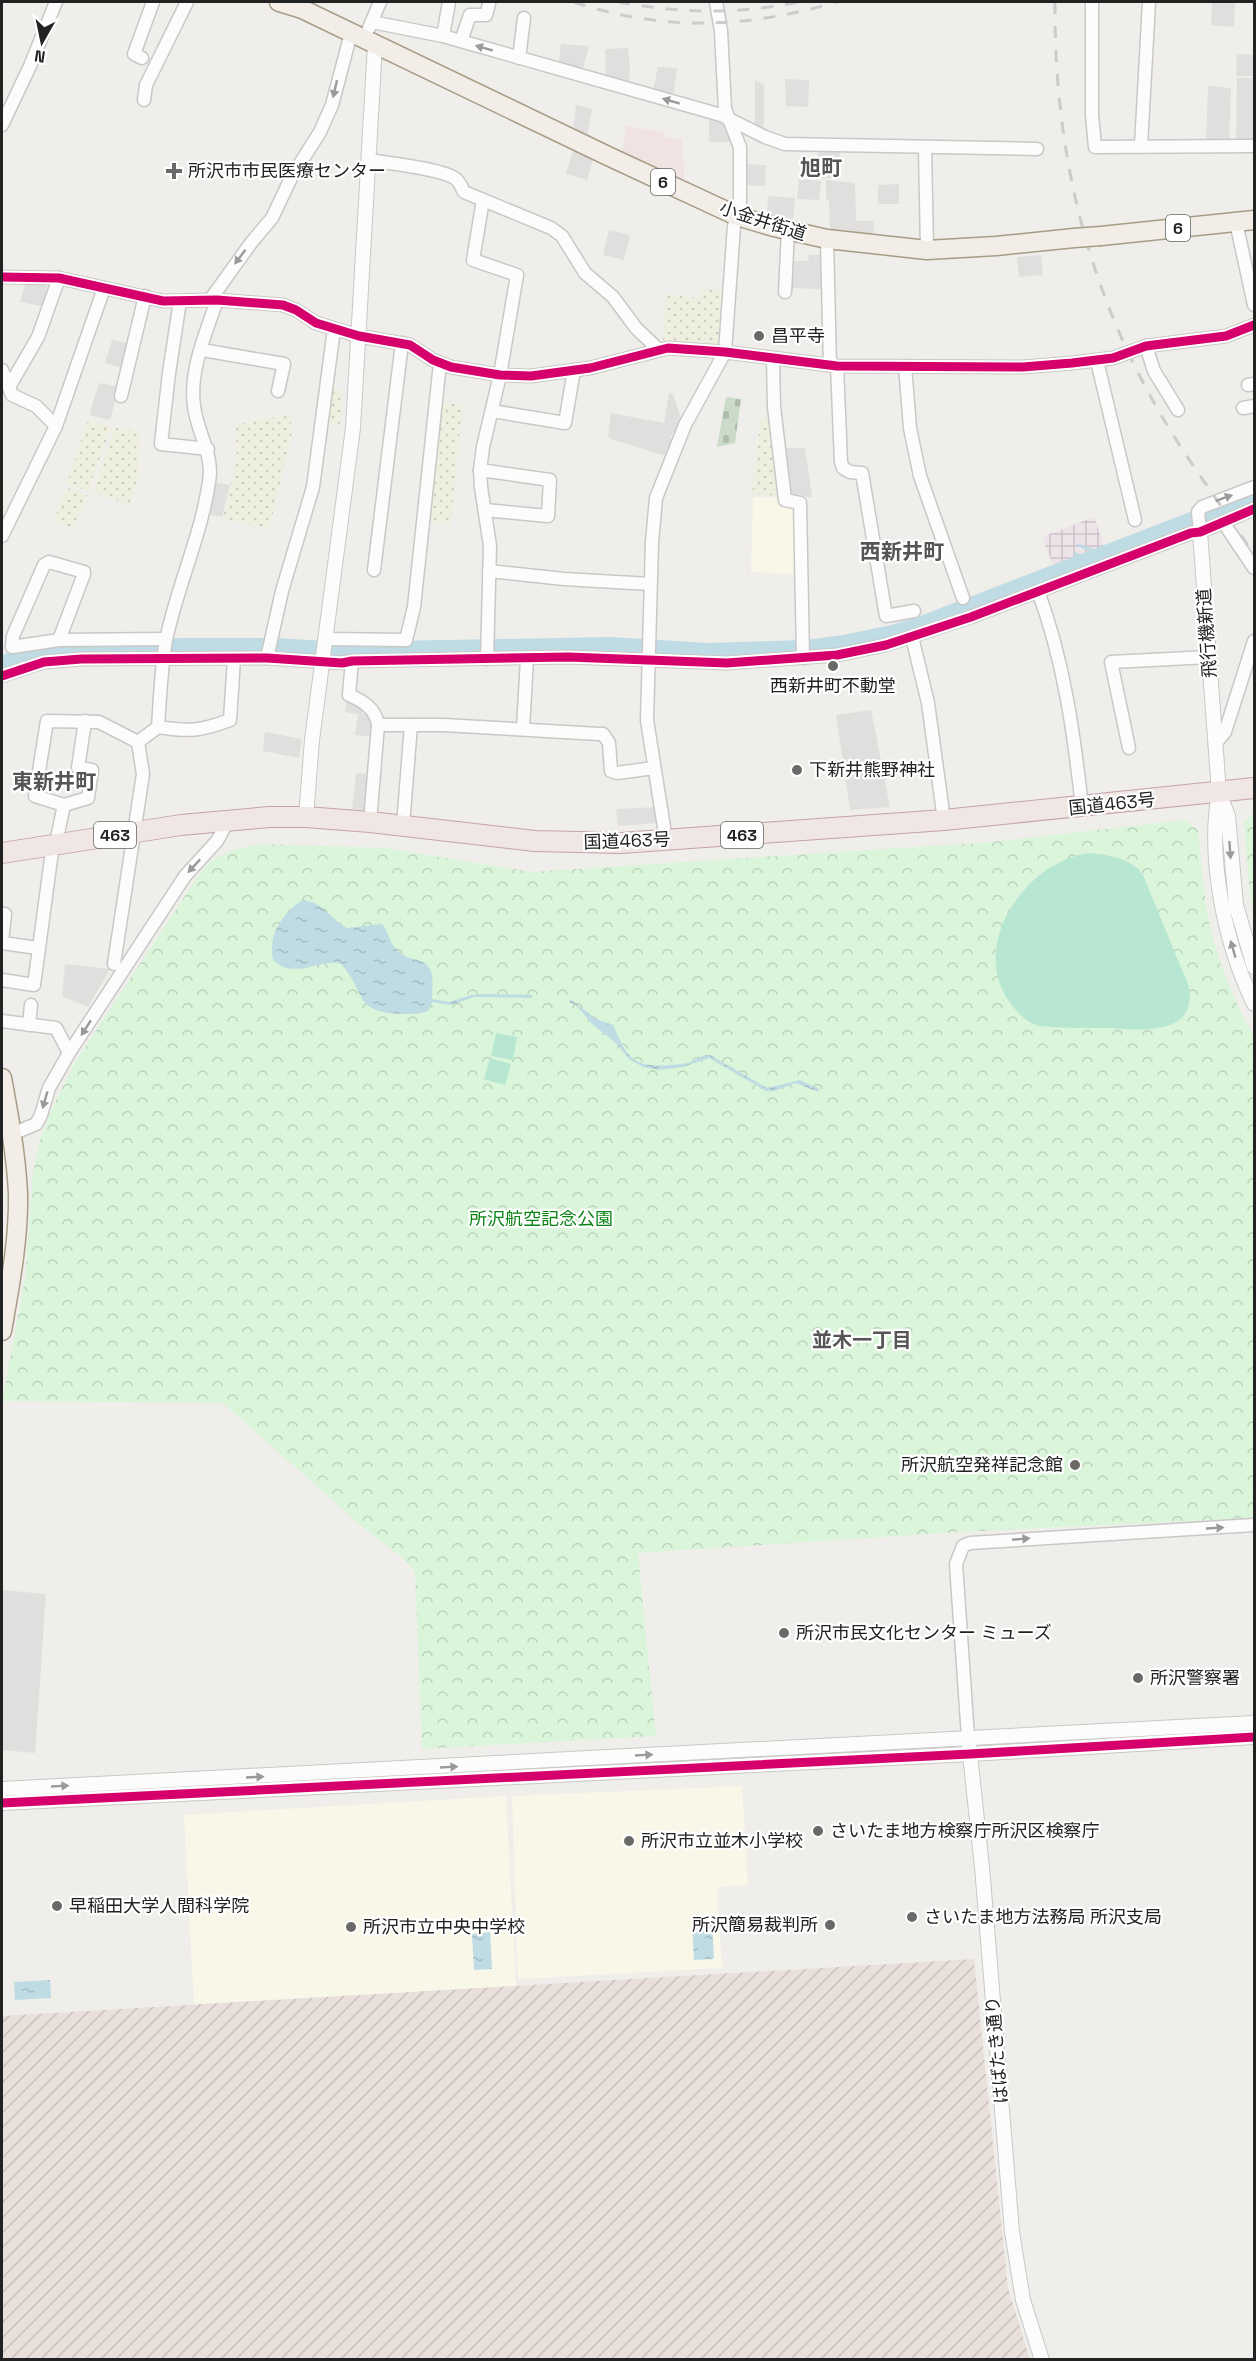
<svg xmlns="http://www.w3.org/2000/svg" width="1256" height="2361" font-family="'Space Grotesk','Noto Sans JP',sans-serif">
<defs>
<pattern id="industrial-grid" width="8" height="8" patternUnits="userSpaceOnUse" patternTransform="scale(1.5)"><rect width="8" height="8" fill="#ede4e9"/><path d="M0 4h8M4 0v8" fill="none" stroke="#cbc3c8"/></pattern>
<pattern id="military-furrows" width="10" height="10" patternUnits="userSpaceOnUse" patternTransform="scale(1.5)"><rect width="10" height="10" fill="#eae0db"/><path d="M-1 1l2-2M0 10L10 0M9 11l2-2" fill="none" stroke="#c8c0bc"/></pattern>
<pattern id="farmland-dots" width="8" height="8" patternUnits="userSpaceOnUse" patternTransform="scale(1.5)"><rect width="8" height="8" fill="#efefdf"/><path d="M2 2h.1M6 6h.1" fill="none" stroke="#cdcdbf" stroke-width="1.8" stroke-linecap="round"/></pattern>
<pattern id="cemetery-stones" width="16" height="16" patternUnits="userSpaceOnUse" patternTransform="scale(1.5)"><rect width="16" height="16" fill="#cadbca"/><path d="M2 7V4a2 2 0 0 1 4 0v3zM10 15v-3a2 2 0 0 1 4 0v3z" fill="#adbcad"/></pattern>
<pattern id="park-crowns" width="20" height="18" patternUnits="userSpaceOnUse" patternTransform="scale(1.5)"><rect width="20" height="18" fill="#daf5da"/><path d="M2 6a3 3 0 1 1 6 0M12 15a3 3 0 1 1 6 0" fill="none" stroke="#bbd2bb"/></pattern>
<pattern id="water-ripples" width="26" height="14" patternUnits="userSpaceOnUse" patternTransform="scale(1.5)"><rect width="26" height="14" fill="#bfdbe3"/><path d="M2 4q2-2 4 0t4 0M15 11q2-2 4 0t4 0" fill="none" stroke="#a4bcc2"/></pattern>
</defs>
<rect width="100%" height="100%" fill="#f0eeeb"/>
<path fill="#f1e3e1" d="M626,126L664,132L666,138L682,139V162H685L683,184L622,155Z"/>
<path fill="url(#industrial-grid)" d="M1094,517L1105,549L1054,567L1042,537Z"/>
<g fill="#f8f7e8">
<path d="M753,497L780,498L796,507L797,574L751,572Z"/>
<path d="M742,1786L748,1885L717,1887L722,1968L518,1979L512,1796Z"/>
<path d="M506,1796L516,1986L194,2004L184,1815Z"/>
</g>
<path fill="url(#military-furrows)" d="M974,1959L1008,2288L1030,2359H2V2016Z"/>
<g fill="url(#farmland-dots)">
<path d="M701,288L724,292L721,346L717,349L663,342L666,294L700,298Z"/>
<path d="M328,389L343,391L340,424L324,422Z"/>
<path d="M437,402L462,405L451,524L425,521Z"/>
<path d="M290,416L292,432L269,529L223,518L237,461L236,425L266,418Z"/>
<path d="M761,418L773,419L780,496L752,494Z"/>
<path d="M88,421L111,427L88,491L67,484Z"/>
<path d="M115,428L140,431L138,480L129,505L93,492Z"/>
<path d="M67,488L87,495L74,528L54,521Z"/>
</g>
<path fill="url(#cemetery-stones)" d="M726,397L741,399L735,443L717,447Z"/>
<g fill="url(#park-crowns)">
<path d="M1254,812V916L1250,896L1244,823Z"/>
<path d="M1184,820L1198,830C1201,859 1203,889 1208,917C1216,960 1234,1000 1254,1037V1518L960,1532L638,1553L656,1736L422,1749L415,1571L399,1555L365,1529L223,1403L2,1401L25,1279L33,1172L40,1140L50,1113L74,1064L200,873L212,860L237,849L261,844L385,848L532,872L992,842Z"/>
</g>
<g fill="#b7e6d2">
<path d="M1089,853C1107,855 1132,858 1143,875L1189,987C1197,1039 1137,1029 1105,1028C1083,1028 1061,1028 1039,1026C1027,1023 1019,1014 1011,1004C967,946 1025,862 1089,853Z"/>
<path d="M496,1033L517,1037L513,1060L491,1056Z"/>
<path d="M490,1058L511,1064L505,1085L484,1079Z"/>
</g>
<g fill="#e0dfde">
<path d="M1212,2H1235L1234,27L1211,25Z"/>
<path d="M561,44L589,46L582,72L558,65Z"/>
<path d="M628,48L630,71L628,85L606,79L605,49Z"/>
<path d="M1237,54L1254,55V76H1236Z"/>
<path d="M658,67L677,68L674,92L670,95L653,90Z"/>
<path d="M1237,78H1254V143H1236Z"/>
<path d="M785,79L809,80L808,107L786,106Z"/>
<path d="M755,80L764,85V130L755,126Z"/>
<path d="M1208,86L1231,88L1229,142H1206Z"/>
<path d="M576,105L592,109L587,138L573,132Z"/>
<path d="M709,118L723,122L733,142H709Z"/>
<path d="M574,147L594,156L587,180L566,174Z"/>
<path d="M818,150L840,151L839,178H816Z"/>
<path d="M745,164L766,165L765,186L745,185Z"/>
<path d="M799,179L821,181L819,200L797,199Z"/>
<path d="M826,180L855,183L856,221H874L873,241L830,234L829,201L826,198Z"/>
<path d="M899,184V204H878V185Z"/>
<path d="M768,196L795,198L793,225L767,218Z"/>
<path d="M609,230L630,235L624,260L603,255Z"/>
<path d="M809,255H821V289L790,288L792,261H808Z"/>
<path d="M1041,255L1043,275L1019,277L1017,257Z"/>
<path d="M26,281L48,282L45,291L52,292L46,307L20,302Z"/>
<path d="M112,340L130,344L124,368L105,363Z"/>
<path d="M99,383L119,387L110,420L89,415Z"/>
<path d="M669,393L673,394L682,421L670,437L673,440L668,454L662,455L611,439L608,436L611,413L664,423Z"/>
<path d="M781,448H805L812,497L790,496Z"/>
<path d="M212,482L230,485L222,517L205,514Z"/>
<path d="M347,698L363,705L362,714L371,715L373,737L355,735L358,714L345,712Z"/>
<path d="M871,710L890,807L850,810L836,715Z"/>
<path d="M265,732L302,739L299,758L263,751Z"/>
<path d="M356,773L370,774L367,810L352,809Z"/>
<path d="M657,807L659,823L618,826L616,809Z"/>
<path d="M65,964L110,969L88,1007L62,996Z"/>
<path d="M2,1590L46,1594L35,1753L2,1750Z"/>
</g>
<g fill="url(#water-ripples)">
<path d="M302,900C324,902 330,919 347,928L382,924C389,933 390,945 399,952C405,957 410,958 417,960C437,964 432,984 432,999L449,1002L471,995L489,994L532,995V998L474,997L451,1005L432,1002L428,1011C420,1015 410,1014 401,1014C353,1012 367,993 341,964C323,957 294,981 273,960C268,933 282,915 302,900Z"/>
<path d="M570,999L596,1019L613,1025C628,1060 634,1068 673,1065C678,1064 683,1064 688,1063C696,1060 701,1055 710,1055L767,1088L800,1080L819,1089L818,1092L796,1083L774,1091H766L709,1058L683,1067L659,1070L643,1067L629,1059L616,1043L592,1024L577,1006L569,1002Z"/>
<path d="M712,1923L714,1959L694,1960L692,1924Z"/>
<path d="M490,1932L492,1969L474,1970L472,1934Z"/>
<path d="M50,1980L51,1998L15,2000L14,1982Z"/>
</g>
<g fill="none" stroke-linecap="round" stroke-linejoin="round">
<g stroke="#bfdbe3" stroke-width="3">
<path d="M1078,545L1106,555"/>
<path d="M1075,554L1092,561"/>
</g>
<path stroke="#bfdbe3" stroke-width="18" d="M2,665L22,656L72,650L181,647H275L342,651L610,646L707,652L807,649L844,644L892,634L922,625L1254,497"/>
<g stroke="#c9c8c7" stroke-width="15">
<g id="minor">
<path d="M1092,2V115L1095,147L1254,146"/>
<path d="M372,22L443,36L721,115L765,137L785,144L1037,149"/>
<path d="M369,28L380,2"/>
<path d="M443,36L449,2"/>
<path d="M461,41L470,15H486L489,4"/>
<path d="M142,58L134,54L153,2"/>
<path d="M519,58L524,18"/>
<path d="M144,100L146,85L187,2"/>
<path d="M2,125L30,66L56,2"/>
<path d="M1141,146L1149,2"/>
<path d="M925,148L927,250"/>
<path d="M369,160C386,163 447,169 457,180C460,183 462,188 464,192L551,228L562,236L585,273L613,297L636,328L659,350"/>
<path d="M483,200L473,260L517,275L500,375L483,447L480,470L481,487L490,546L487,659"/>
<path d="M1236,222L1254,305"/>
<path d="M827,239L830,365"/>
<path d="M2,277L59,278L163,301L217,300L283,305L296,310L316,323L359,336L410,345L433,360L451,367L500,375L531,376L590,368L668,348L725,352L837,366L1023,367L1072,363L1113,358L1146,346L1226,336L1254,325"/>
<path d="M785,292L788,231"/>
<path d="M210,300L251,243L272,218L292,176L320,132L332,105L351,33"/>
<path d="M180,301L169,373L161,444L208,449"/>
<path d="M1146,346L1154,371L1178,410"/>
<path d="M202,350L284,364L278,391"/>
<path d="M773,359L774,407L785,500L800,503L803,658"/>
<path d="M1097,361L1135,520"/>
<path d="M837,366L841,462L843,468L850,472L862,473L886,616L914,611"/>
<path d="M905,366L910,428L920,476L963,598"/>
<path d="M2,370L12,395L36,406L56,426"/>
<path d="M1248,385L1254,384"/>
<path d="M9,387L38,337L59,278"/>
<path d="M121,396L145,296"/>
<path d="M1243,408L1254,406"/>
<path d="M492,411L565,423L574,370"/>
<path d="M480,470L550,480L548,516L485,510"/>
<path d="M1223,522L1254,568"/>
<path d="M1200,532L1198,512L1202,507L1254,487"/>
<path d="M2,536L56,426L104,288"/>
<path d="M374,570L402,343"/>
<path d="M489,571L564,579L650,584"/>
<path d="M1038,591C1064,661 1074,734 1082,807"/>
<path d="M912,637L928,703L944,820"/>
<path d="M325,639L406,640L414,607L440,363"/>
<path d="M59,640L84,574V572L49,562L44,565L13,636L12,647L59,640L166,639"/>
<path d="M267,658L282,591L313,487L334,329"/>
<path d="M352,661L349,695C363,701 376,709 378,725L370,822"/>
<path d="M2,676L44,662L81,659L267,658L342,663L352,661L568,657L727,663L837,655L886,645L971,617L1191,533L1200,532L1254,509"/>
<path d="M378,725H444L599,734H603L609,743L611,771L617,773L654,768"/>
<path d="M158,727C191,732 200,731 230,720L234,659"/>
<path d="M523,729L527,658"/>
<path d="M1215,744L1225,732L1254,641"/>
<path d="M1129,748L1111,662L1209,657"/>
<path d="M64,805L88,798L92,770L78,768L85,721"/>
<path d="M403,825L411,725"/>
<path d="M666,840L647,720L652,542L656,498L685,425L725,352L734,226L740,207V147L725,109L721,31L716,2"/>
<path d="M56,843L64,805L35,796L47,721L99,722L138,742"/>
<path d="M2,914H5L2,941"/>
<path d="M2,943L38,948"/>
<path d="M114,964L143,774L138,742L158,727C160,698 161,669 166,640C177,587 201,536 209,482C214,454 197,433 194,406C189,371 206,333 217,300"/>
<path d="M2,980L34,985L53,844"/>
<path d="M2,1021L56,1028L69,1053"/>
<path d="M29,1025L31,1005"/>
<path d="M12,1134L36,1124L41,1115L49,1088L69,1053L185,876L217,841L229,819"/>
<path d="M968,1737L956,1564L963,1546L970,1543L1254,1525"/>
</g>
</g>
<g stroke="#c9c8c7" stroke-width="16">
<g id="tertiary">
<path d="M1200,532L1219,793C1207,859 1225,944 1254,1004"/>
<path d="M1220,795L1228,816L1236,905L1254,967"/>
<path d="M306,817L312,740L353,428L375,45"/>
<path d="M969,1745L982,1867L1012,2232L1023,2300L1042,2360"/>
<path d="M2,1789L1254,1723"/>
<path d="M2,1803L970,1754L1254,1737"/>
</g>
</g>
<g stroke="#a79c86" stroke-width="21">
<g id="primary">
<path d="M279,2L302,9L610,157L737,216L774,227L827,239L927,250L996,246L1074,238"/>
<path d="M1101,236L1254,220"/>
<path d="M2,1078C9,1116 16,1154 18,1193C19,1239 10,1285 2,1331"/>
</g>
</g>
<g stroke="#c5a2ac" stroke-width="22">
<path id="trunk" d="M2,853L181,825L269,817H306L370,822L535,841L621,843L944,820L1254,788"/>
</g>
<use href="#minor" stroke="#fdfcfc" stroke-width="12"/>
<use href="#tertiary" stroke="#fdfcfc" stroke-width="14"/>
<use href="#primary" stroke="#f3ede7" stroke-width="18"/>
<use href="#trunk" stroke="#f0e6e4" stroke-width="20"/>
<g stroke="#ccc" stroke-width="3" stroke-dasharray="12 12" stroke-linecap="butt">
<path d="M574,2C664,32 747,28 837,2"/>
<path d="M618,2C679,13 737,15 798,2"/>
<path d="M1055,2C1054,150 1086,286 1161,415C1189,463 1224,508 1254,555"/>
</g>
<g stroke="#a79c86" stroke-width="21" stroke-linecap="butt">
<path id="primary-bridge" d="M1074,238L1101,236"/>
</g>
<use href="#primary-bridge" stroke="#f3ede7" stroke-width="18"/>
<g stroke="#fff" stroke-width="13">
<g id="cycleway">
<path d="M2,277L59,278L163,301L217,300L283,305L296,310L316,323L359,336L410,345L433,360L451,367L500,375L531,376L590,368L668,348L725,352L837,366L1023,367L1072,363L1113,358L1146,346L1226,336L1254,325"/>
<path d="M2,676L44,662L81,659L267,658L342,663L352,661L568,657L727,663L837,655L886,645L971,617L1191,533L1200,532L1254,509"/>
<path d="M2,1803L970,1754L1254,1737"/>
</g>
</g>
<use href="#cycleway" stroke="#d6006c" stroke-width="9"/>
</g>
<defs><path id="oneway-solid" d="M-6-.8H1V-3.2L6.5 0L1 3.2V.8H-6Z" transform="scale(1.5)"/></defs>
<g fill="#9a9a9a">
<use href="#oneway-solid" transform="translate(484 48) rotate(-164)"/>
<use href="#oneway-solid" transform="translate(335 89) rotate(103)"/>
<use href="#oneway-solid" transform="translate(671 101) rotate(-164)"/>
<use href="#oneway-solid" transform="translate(240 257) rotate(127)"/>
<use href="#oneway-solid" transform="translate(1224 498) rotate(-20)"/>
<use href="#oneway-solid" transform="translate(1230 850) rotate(86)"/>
<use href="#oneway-solid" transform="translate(194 866) rotate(133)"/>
<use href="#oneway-solid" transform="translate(1233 949) rotate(-106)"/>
<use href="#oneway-solid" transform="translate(86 1028) rotate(123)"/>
<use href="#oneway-solid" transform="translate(45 1100) rotate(106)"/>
<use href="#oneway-solid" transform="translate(1215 1528) rotate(-3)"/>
<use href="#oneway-solid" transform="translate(1021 1539) rotate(-4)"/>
<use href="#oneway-solid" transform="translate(644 1755) rotate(-3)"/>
<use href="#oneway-solid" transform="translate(449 1767) rotate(-3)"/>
<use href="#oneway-solid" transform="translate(255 1777) rotate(-3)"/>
<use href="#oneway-solid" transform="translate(60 1786) rotate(-3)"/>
</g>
<g fill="#6a6968" stroke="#fff" stroke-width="2">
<path d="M171 162h6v6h6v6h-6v6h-6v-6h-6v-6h6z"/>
<circle cx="759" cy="336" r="6"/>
<circle cx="833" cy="666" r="6"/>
<circle cx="797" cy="770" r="6"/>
<circle cx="1075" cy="1465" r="6"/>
<circle cx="784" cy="1633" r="6"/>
<circle cx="1138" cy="1678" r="6"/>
<circle cx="818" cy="1831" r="6"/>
<circle cx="629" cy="1841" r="6"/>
<circle cx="57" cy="1906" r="6"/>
<circle cx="912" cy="1917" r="6"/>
<circle cx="830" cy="1925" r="6"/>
<circle cx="351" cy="1927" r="6"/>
</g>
<g text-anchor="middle" stroke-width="4.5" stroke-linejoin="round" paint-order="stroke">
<g fill="#fff" stroke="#646464" stroke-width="1.5">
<rect x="651" y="169" width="24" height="26" rx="4.5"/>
<rect x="1166" y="215" width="24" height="26" rx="4.5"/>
<rect x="94" y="822" width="42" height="26" rx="4.5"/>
<rect x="721" y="822" width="42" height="26" rx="4.5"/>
</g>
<g font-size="16" font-weight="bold" fill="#222">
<text x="663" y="188">6</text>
<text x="1178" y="234">6</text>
<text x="115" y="841">463</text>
<text x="742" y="841">463</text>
</g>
<g font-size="18" fill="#222" stroke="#fff" text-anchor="start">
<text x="188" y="177">所沢市市民医療センター</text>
<text x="771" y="342">昌平寺</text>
<text x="833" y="692" text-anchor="middle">西新井町不動堂</text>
<text x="809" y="776">下新井熊野神社</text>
<text x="1063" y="1471" text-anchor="end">所沢航空発祥記念館</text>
<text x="796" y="1639">所沢市民文化センター ミューズ</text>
<text x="1150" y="1684">所沢警察署</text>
<text x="830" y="1837">さいたま地方検察庁所沢区検察庁</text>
<text x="641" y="1847">所沢市立並木小学校</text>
<text x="69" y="1912">早稲田大学人間科学院</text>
<text x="924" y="1923">さいたま地方法務局 所沢支局</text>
<text x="818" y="1931" text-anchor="end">所沢簡易裁判所</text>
<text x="363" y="1933">所沢市立中央中学校</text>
</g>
<g font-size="18" fill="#222" stroke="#fff">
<text transform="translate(763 221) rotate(18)" y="6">小金井街道</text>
<text transform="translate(1207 633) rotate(-94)" y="6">飛行機新道</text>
<text transform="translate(1112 804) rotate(-6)" y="6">国道463号</text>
<text transform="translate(627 841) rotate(-2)" y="6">国道463号</text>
<text transform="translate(997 2050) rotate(-95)" y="6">はばたき通り</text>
</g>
<g font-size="18" fill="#0c8416" stroke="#fff">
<text x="541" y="1225">所沢航空記念公園</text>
</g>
<g font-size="20" font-weight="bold" fill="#555" stroke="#fff">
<text x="862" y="1347">並木一丁目</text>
</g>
<g font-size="21" font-weight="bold" fill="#555" stroke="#fff">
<text x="821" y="175">旭町</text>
<text x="902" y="559">西新井町</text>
<text x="54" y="789">東新井町</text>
</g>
</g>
<rect width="1256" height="2361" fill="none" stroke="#222222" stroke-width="6"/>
<g transform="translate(42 42) rotate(189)" stroke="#ffffff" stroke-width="4.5" paint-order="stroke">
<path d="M0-4.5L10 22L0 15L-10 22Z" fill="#222222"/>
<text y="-9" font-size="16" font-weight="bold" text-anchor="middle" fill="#222222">N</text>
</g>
</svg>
